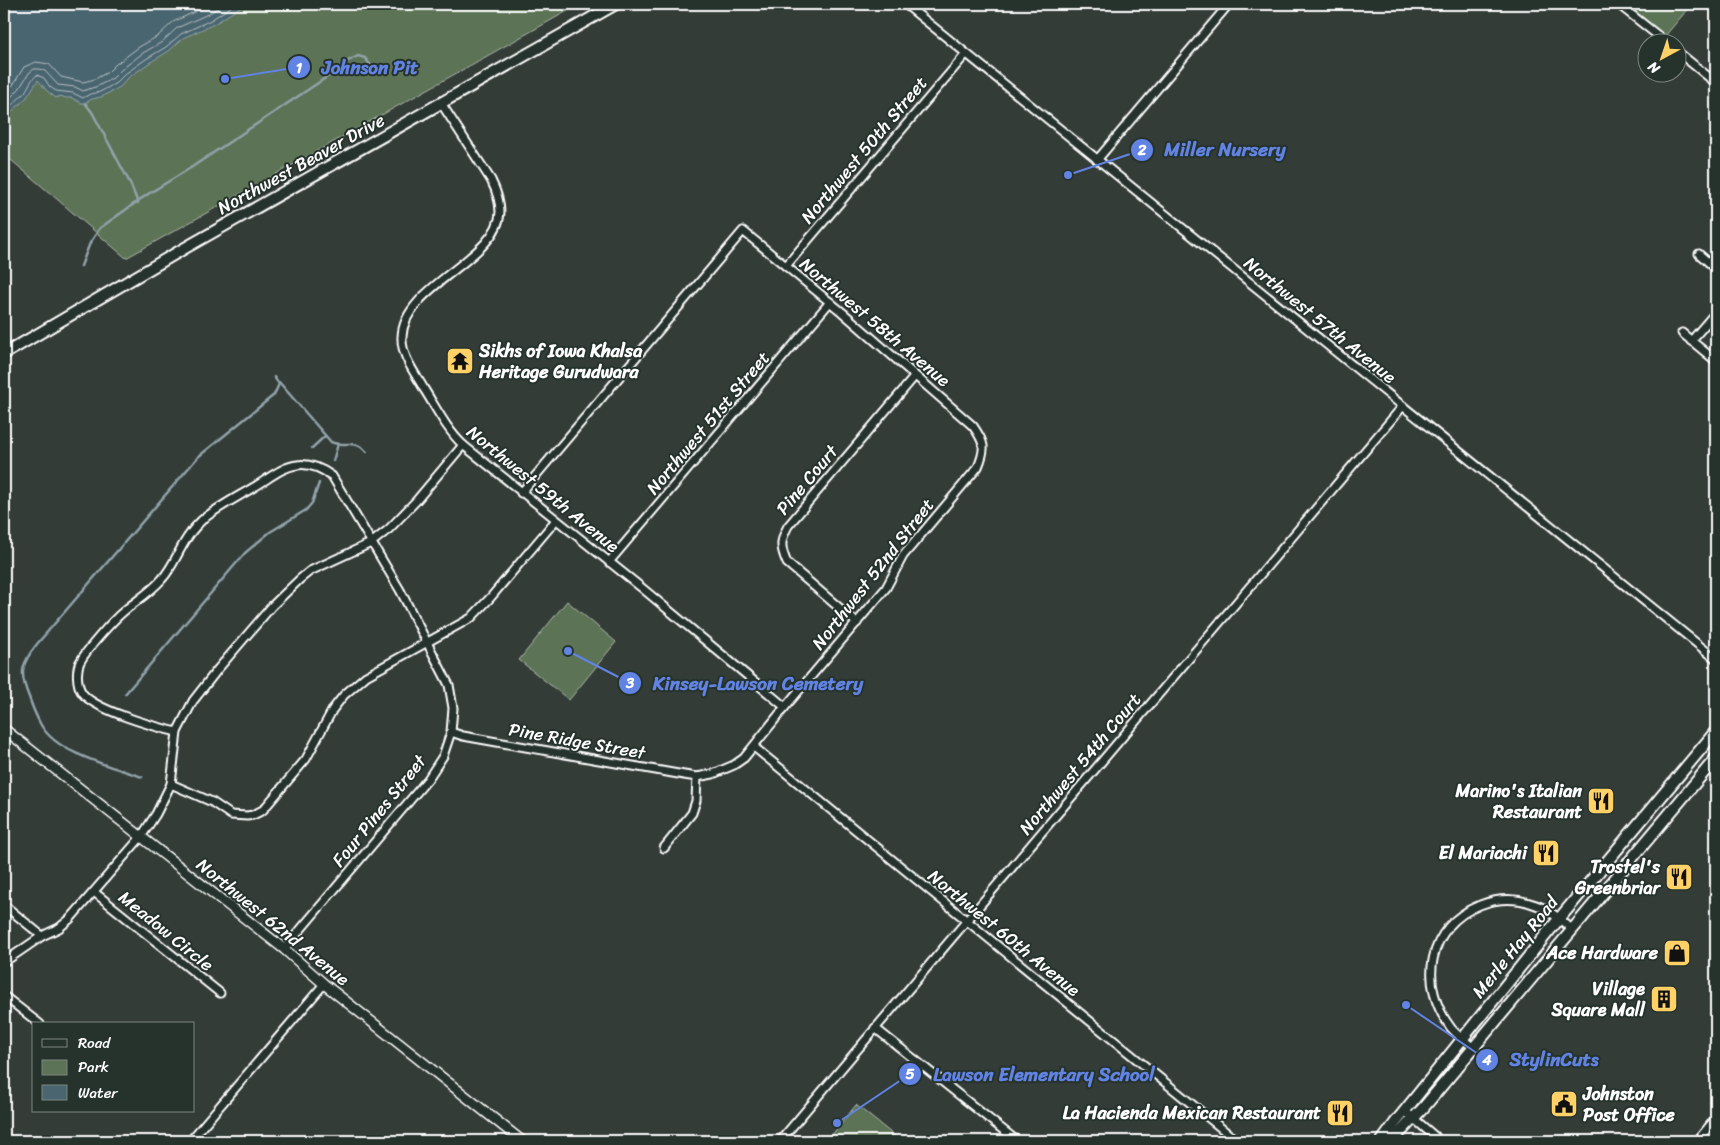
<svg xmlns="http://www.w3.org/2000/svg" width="1720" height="1145" font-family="Sriracha,sans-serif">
<rect width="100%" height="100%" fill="#343c38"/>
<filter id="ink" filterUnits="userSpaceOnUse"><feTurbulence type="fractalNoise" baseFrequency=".02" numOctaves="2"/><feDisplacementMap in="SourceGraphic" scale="10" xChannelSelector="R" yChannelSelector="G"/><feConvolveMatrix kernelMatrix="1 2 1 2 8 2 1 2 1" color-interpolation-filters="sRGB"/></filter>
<g filter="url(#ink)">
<g fill="#5c7357" stroke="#aeb9ab">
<path d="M4,4H580L126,258L4,154Z"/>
<path d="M1632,4H1692L1665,36L1636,13Z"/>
<path d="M567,601L616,642L569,700L519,660Z"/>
<path d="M856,1105L901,1141H827Z"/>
</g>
<path fill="#4a656f" stroke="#92a3a9" d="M4,4H241L239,8L214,24L183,38L169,51L149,63L128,78L120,87L101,97L92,99L85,103H81L72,98H66L60,96L56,98L47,91L38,80L27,97L6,117L4,114Z"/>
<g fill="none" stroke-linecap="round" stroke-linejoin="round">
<g stroke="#b7c1c5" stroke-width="1">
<path d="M4,92L13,85L24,67L36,62L49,64L61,77L83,82L95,79L108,72L116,64L139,47L158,36L173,22L211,4"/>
<path d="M4,104L19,89L29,73L34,69H40L45,71L58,85L75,87L83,91L98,86L113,78L122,69L143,53L162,42L177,28L208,14L224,4"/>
<path d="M4,111C7,110 23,95 25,92C29,86 31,79 37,75L44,78L50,87L56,91L73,93L83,98L90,94L100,92L116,83L125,74L146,59L166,47L181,34L211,20L235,4"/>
</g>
<g stroke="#92a3a9" stroke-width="2.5">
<path d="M85,103L92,112L130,183L138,203"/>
<path d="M81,266L90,243L100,228L148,194L192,167L330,75L346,62L358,56L365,58L377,73"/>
<path d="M279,382L331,442C345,448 354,438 367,452"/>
<path d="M312,448L325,436"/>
<path d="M333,461L338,444"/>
<path d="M125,694L245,553L270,532L306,510L312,503L319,483"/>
<path d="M142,777C111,766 57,754 41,725C36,716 32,706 29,697C19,673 21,664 37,644L198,457L274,395L279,384L274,377"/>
</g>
<g stroke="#fff" stroke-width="11">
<g id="minor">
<path d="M905,4L1716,659"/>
<path d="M1618,4L1666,42"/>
<path d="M1678,52L1716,83"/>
<path d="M441,103L491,180C496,190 500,201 500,212C499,258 403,286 402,337C401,356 415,373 424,389C436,408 447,430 463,445L642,588L785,707"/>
<path d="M1097,160L1229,4"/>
<path d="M1699,254L1716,269"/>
<path d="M786,266L966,54"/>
<path d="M1682,333L1716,361"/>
<path d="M1691,341L1716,312"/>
<path d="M609,562L830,302"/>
<path d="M857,623L787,563C780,547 780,541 788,526L915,376"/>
<path d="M177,732C156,727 90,709 81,691C77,684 76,670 80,662C87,649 113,620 124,611C137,600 151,592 162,579C174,566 179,548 190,534C193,529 198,524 202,520C218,507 236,498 254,487C267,480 281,467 297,465C309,463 322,469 332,476L400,590L449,685L453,708L451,732L443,756L428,779L284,949"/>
<path d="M451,732L463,736L684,775L697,777L713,774L734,765L744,758L785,707L886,588L903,556L978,467C986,448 985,443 973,426L842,312L743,231L521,493"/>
<path d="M754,747L1237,1141"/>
<path d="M171,784L212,802L231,815L247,816L253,815L263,810L306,759L333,709L344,695L366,676L471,618L491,597L556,520"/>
<path d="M664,848L692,813L696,801L697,777"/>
<path d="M94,892L220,993"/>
<path d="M4,905L42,936"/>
<path d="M4,962L42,936L59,928L70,919L141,837L156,814L171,784L177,732L193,701L218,669L272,606L300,579L310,571L371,543L389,529L416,501L463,445"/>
<path d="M4,996L40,1024"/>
<path d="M875,1028L1017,1141"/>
<path d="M1474,1048C1466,1042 1457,1035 1451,1028C1418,985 1427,926 1480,905C1498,898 1518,898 1536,905C1550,910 1562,921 1573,930"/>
<path d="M1405,1111L1440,1141"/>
<path d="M190,1141L324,984"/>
<path d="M780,1141L1403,406"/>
<path d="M1697,1141L1716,1118"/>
</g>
</g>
<g stroke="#fff" stroke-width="12">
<path id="tertiary" d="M4,729L284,949L324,984L522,1141"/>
</g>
<g stroke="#fff" stroke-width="14">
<g id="secondary">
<path d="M4,354L185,248L616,4"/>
<path d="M1382,1141L1395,1123L1549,931L1716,731"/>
<path d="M1392,1141L1424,1107L1716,758"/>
</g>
</g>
<use href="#minor" stroke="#26332d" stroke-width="7"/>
<use href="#tertiary" stroke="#26332d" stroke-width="9"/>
<use href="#secondary" stroke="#26332d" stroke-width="10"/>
</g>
</g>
<defs>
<g id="temple-square" transform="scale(1.4375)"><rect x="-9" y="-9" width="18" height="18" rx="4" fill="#ffd166" stroke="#26332d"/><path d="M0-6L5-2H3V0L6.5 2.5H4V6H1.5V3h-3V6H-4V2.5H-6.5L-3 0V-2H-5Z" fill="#111"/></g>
<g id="restaurant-square" transform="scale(1.4375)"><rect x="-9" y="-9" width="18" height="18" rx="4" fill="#ffd166" stroke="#26332d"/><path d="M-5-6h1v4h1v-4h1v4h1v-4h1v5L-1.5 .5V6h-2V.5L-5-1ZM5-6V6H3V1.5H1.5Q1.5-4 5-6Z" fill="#111"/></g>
<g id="shop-square" transform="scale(1.4375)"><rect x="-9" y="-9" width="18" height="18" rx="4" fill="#ffd166" stroke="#26332d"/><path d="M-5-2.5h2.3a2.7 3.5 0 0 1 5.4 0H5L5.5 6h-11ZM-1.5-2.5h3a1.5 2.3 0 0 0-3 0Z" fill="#111"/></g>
<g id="building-square" transform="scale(1.4375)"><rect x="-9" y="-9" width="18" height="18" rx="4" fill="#ffd166" stroke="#26332d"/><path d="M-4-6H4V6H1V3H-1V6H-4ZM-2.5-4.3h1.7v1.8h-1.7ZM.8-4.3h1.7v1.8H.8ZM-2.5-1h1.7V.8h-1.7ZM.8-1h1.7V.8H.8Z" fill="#111"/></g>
<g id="civic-square" transform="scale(1.4375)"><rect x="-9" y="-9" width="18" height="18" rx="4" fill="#ffd166" stroke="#26332d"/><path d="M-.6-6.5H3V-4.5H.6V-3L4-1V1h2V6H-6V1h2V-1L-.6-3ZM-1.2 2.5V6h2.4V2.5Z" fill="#111"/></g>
</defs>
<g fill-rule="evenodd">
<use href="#temple-square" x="460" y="361"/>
<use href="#restaurant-square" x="1601" y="801"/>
<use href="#restaurant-square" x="1546" y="853"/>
<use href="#restaurant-square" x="1679" y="877"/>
<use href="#shop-square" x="1677" y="953"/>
<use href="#building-square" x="1664" y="999"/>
<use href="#civic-square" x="1564" y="1104"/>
<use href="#restaurant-square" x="1340" y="1113"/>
</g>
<g text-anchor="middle" stroke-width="4" stroke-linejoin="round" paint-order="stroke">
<g font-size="18" fill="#fff" stroke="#26332d">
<text transform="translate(864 150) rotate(-50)" y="6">Northwest 50th Street</text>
<text transform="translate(301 164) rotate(-29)" y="6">Northwest Beaver Drive</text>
<text transform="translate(1320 320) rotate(39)" y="6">Northwest 57th Avenue</text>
<text transform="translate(875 322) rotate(40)" y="6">Northwest 58th Avenue</text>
<text transform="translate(708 423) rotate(-50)" y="6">Northwest 51st Street</text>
<text transform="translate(807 480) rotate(-50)" y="6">Pine Court</text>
<text transform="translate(543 489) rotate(39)" y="6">Northwest 59th Avenue</text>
<text transform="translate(873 574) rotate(-52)" y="6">Northwest 52nd Street</text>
<text transform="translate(577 741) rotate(10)" y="6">Pine Ridge Street</text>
<text transform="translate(1080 764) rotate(-50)" y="6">Northwest 54th Court</text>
<text transform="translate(379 811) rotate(-51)" y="6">Four Pines Street</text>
<text transform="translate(273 922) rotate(39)" y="6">Northwest 62nd Avenue</text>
<text transform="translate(166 931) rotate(39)" y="6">Meadow Circle</text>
<text transform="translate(1004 933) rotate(39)" y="6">Northwest 60th Avenue</text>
<text transform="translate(1515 947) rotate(-51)" y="6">Merle Hay Road</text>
</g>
<g font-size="18" font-weight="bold" fill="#fff" stroke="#26332d" text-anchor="end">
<text x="479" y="357" text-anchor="start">Sikhs of Iowa Khalsa<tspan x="479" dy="21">Heritage Gurudwara</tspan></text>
<text x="1582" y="797">Marino's Italian<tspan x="1582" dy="21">Restaurant</tspan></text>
<text x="1527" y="859">El Mariachi</text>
<text x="1660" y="873">Trostel's<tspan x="1660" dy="21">Greenbriar</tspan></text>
<text x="1658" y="959">Ace Hardware</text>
<text x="1645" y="995">Village<tspan x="1645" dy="21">Square Mall</tspan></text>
<text x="1583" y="1100" text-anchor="start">Johnston<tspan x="1583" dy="21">Post Office</tspan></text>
<text x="1321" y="1119">La Hacienda Mexican Restaurant</text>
</g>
</g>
<path fill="none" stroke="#6183e4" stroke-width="2" d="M225 79L299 67M1068 175L1142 150M568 651L630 683M1406 1005L1487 1060M837 1123L910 1074"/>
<g fill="#6183e4" stroke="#26332d" stroke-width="2">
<circle cx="225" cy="79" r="5"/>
<circle cx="1068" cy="175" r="5"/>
<circle cx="568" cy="651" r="5"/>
<circle cx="1406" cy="1005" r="5"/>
<circle cx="837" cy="1123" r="5"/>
<circle cx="299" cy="67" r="12"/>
<circle cx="1142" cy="150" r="12"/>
<circle cx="630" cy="683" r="12"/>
<circle cx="1487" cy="1060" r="12"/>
<circle cx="910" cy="1074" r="12"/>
</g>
<g font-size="15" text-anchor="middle" font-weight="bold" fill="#fff">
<text x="299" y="73">1</text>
<text x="1142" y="155">2</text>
<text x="630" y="688">3</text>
<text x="1487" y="1065">4</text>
<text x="910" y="1079">5</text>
</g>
<g font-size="19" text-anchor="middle" font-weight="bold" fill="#6183e4" stroke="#26332d" stroke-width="4" stroke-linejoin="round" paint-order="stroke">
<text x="370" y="74">Johnson Pit</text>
<text x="1225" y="156">Miller Nursery</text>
<text x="758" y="690">Kinsey-Lawson Cemetery</text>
<text x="1554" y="1066">StylinCuts</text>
<text x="1044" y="1081">Lawson Elementary School</text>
</g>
<rect width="1720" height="1145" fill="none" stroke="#26332d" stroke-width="20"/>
<rect x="10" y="10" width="1700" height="1125" fill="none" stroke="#fff" stroke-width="2" filter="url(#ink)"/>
<rect x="32" y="1022" width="162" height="90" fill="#26332d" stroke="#7d8581"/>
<rect x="42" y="1039" width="25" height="8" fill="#26332d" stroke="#7d8581"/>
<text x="78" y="1048" font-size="15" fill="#ffffff">Road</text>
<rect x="42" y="1060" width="25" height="15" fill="#5c7357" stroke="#7d8581"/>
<text x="78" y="1072" font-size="15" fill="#ffffff">Park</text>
<rect x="42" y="1085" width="25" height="15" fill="#4a656f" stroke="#7d8581"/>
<text x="78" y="1098" font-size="15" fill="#ffffff">Water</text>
<g transform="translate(1662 58) rotate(220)"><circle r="24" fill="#26332d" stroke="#7d8581"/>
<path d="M0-4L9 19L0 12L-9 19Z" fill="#ffd166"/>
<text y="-8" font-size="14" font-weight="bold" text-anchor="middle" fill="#ffffff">N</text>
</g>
</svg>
